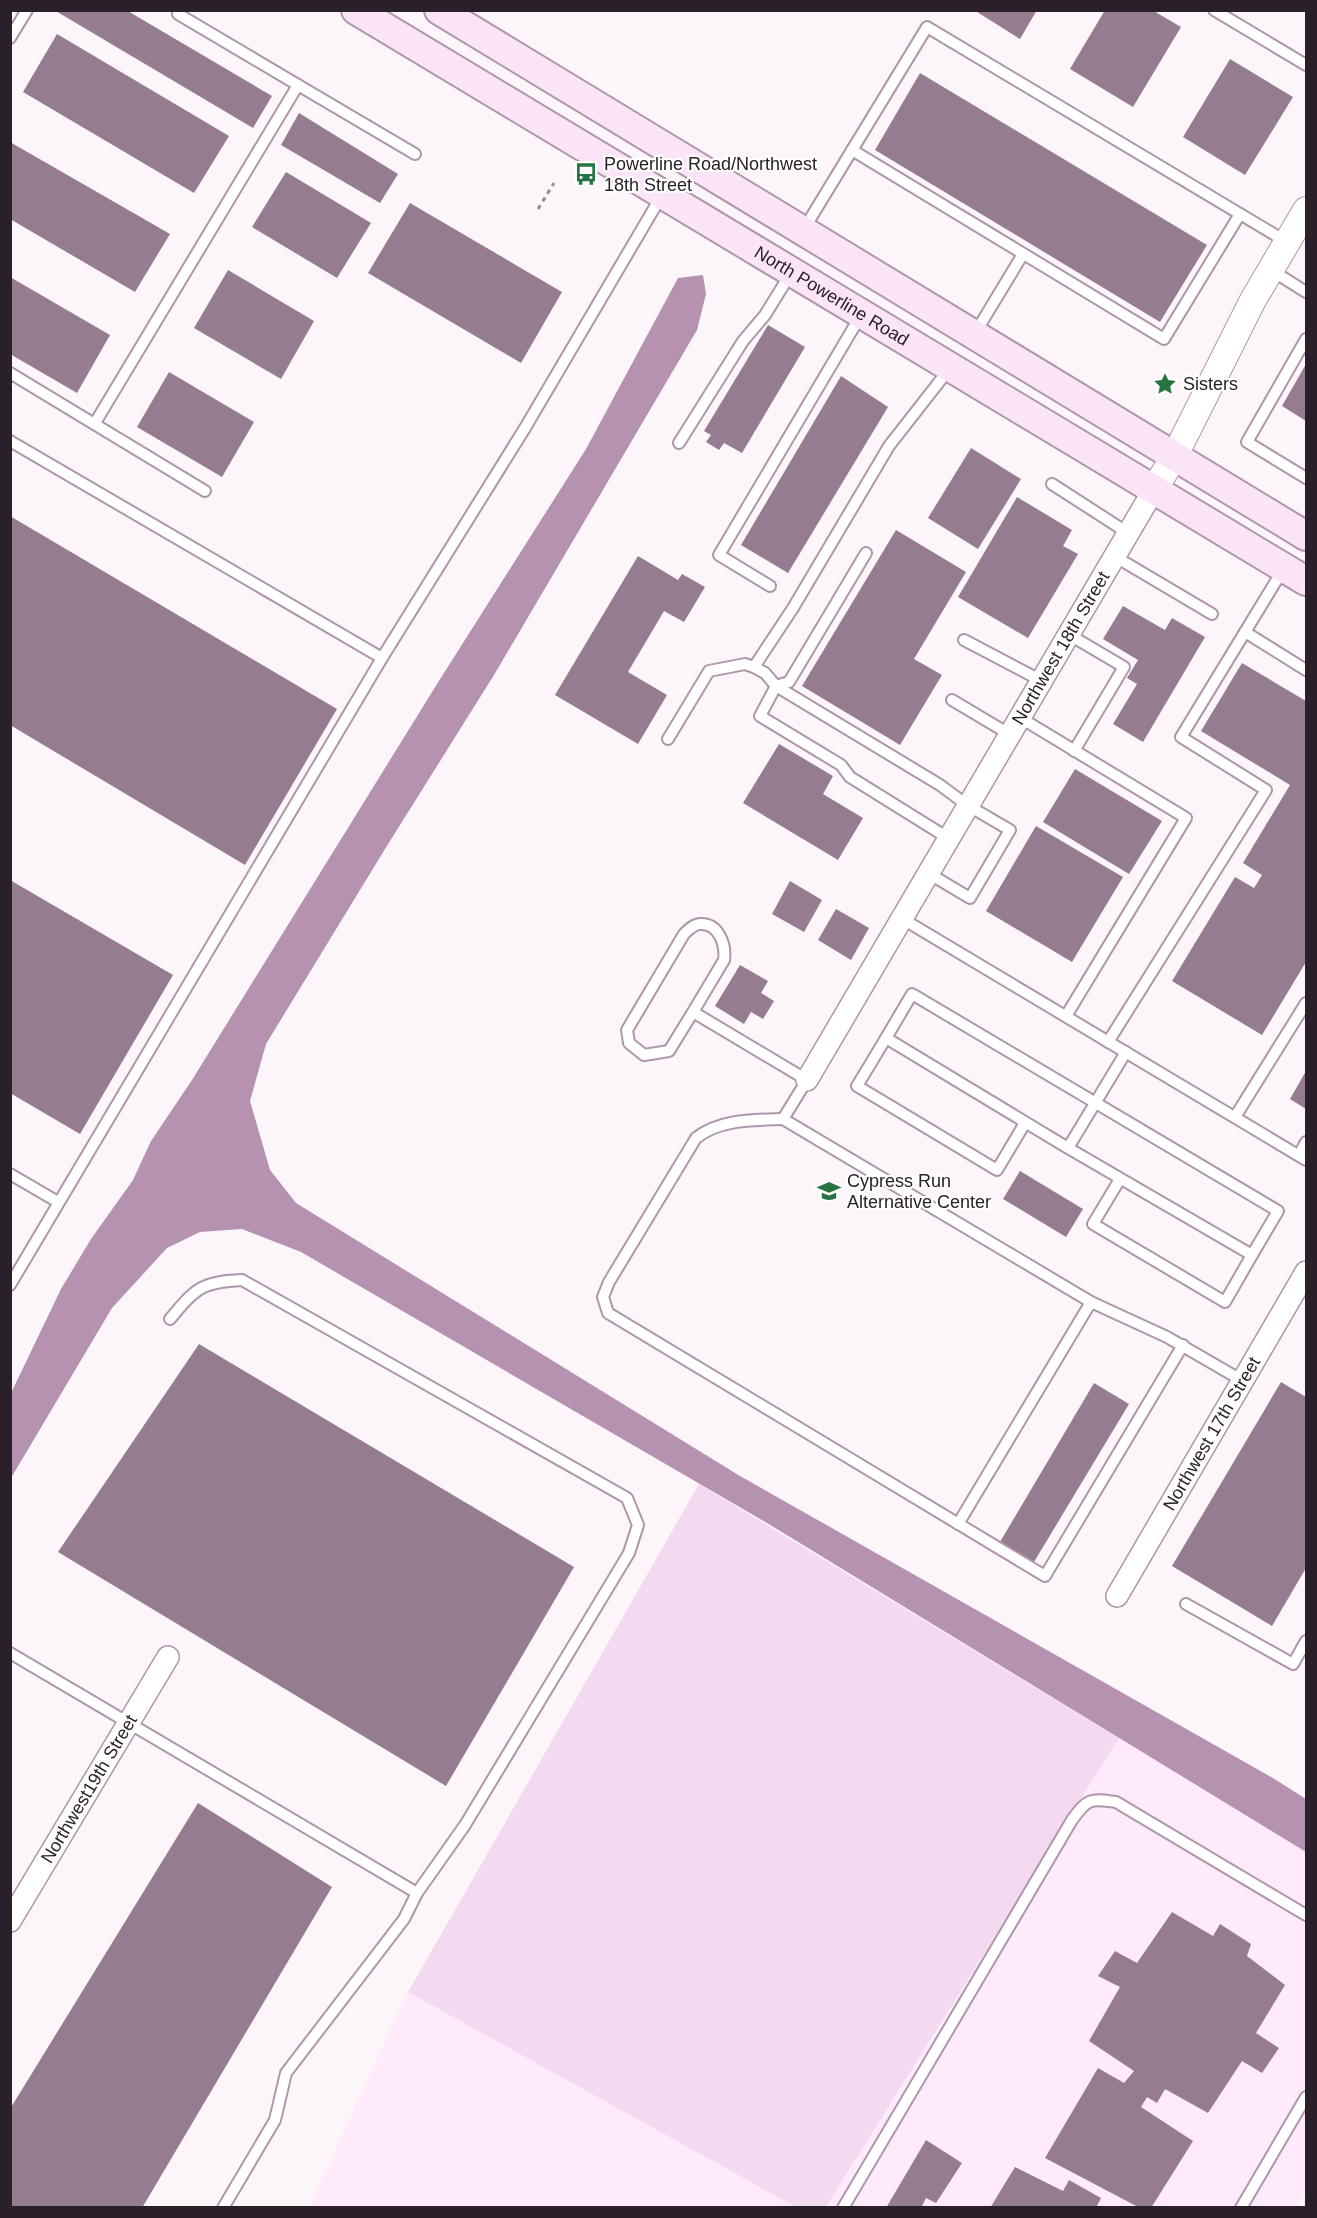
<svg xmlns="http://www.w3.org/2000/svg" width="1317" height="2218" font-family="Arial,sans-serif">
<rect width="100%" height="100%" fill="#fcf6fb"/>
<g fill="#ffeafb">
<path d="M1119,1738L1306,1852V2189L1296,2207L826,2208Z"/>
<path d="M408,1992L818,2207L309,2208Z"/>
</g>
<path fill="#f4daf0" d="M699,1484L1119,1738L826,2207H796L408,1992Z"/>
<path fill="#b592af" d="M703,275L706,294L697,330L494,675L385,849L266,1044L250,1101L270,1170L296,1203L740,1476L1273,1778L1306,1799V1852L767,1523L301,1252L242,1229L200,1232L167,1248L112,1308L11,1478V1393L61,1289L91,1239L133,1180L151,1141L192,1080L437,684L586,449L678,278Z"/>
<g fill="#957c90">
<path d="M54,10H126L272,96L253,128Z"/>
<path d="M974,10H1037L1020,39Z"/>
<path d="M1105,10H1152L1181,27L1133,107L1070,69Z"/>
<path d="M57,34L229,136L194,193L23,92Z"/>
<path d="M1230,59L1293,97L1245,175L1183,137Z"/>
<path d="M920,73L1207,245L1160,322L875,150Z"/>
<path d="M299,113L398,174L380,203L281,145Z"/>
<path d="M10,142L170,234L135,292L10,219Z"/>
<path d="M286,172L371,223L337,278L252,227Z"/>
<path d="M410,203L562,292L521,363L368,273Z"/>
<path d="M228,270L314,321L281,379L194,328Z"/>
<path d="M10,277L110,335L77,393L10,354Z"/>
<path d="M768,325L805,347L742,453L724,443L719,450L706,442L711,435L704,431Z"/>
<path d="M1306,364V421L1282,406Z"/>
<path d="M169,372L254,422L222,477L137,427Z"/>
<path d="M841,376L888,407L788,573L741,545Z"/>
<path d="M971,448L1021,479L978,549L928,518Z"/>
<path d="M1017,497L1072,530L1063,546L1078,554L1028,638L958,597Z"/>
<path d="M10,516L337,709L245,865L10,725Z"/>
<path d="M896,530L966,572L914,659L942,675L900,745L802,686Z"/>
<path d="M638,556L678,580L682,574L705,587L684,622L664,611L628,672L667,695L638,744L555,695Z"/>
<path d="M1123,606L1165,630L1172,618L1205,637L1143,742L1113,724L1137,684L1127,678L1138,660L1103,639Z"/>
<path d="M1242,663L1306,701V962L1262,1035L1172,981L1235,877L1254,888L1262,875L1243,863L1290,785L1201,731Z"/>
<path d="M779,744L833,776L823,794L863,818L838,860L743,803Z"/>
<path d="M1075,769L1162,821L1129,874L1043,822Z"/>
<path d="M1036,826L1123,877L1072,962L986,911Z"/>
<path d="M10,880L173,975L80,1134L10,1093Z"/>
<path d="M790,881L822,900L804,932L772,914Z"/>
<path d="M836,909L869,928L851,960L818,940Z"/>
<path d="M740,965L768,981L761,993L774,1001L763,1019L751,1012L744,1024L715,1006Z"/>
<path d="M1306,1071V1109L1290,1099Z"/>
<path d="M1020,1171L1083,1209L1066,1237L1003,1199Z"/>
<path d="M199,1344L574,1567L446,1786L58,1552Z"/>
<path d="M1281,1382L1306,1397V1568L1272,1626L1172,1566Z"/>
<path d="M1094,1383L1129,1404L1034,1562L1000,1542Z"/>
<path d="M198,1803L332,1887L142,2208H10V2109Z"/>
<path d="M1172,1912L1213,1936L1220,1924L1251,1944L1247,1956L1285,1985L1256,2033L1279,2048L1262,2073L1242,2061L1208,2113L1165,2089L1157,2103L1147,2097L1141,2107L1193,2141L1151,2208H1140L1045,2158L1098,2068L1124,2083L1134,2071L1089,2041L1120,1987L1098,1976L1115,1951L1137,1963Z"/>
<path d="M926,2140L962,2163L936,2203L926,2198L921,2208H886Z"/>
<path d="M1015,2167L1063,2191L1069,2180L1101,2198L1096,2208H990Z"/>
</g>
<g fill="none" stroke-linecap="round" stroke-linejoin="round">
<g stroke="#af96ab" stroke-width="14">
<g id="service">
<path d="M1214,10L1306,65"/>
<path d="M10,38L27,10"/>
<path d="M298,85L415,154"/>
<path d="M852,150L1164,339L1240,214"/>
<path d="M804,229L927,27L1287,242"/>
<path d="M1271,270L1306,292"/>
<path d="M974,335L1023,254"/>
<path d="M1306,339L1247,442L1306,478"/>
<path d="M10,373L205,491"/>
<path d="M95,423L298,85L178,14"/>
<path d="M10,441L382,658"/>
<path d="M679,443L743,341L765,315L791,273"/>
<path d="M1052,484L1128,533"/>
<path d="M866,553L789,682L776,686L760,716L841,765L850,777L948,838"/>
<path d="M1114,556L1212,614"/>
<path d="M1284,568L1245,632L1306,670"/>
<path d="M770,586L719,555L861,315"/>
<path d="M1068,634L1124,667L1074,751"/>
<path d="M964,640L1040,680"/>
<path d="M754,667L765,673L776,686L940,785L967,805L1010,830L970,898L928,873"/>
<path d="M952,700L1009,734"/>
<path d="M1019,717L1186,818L1066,1016"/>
<path d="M668,739L709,671L745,664L754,667L793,608L889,446L950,368"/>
<path d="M901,918L1306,1160"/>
<path d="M693,1012L669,1051L644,1055L629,1043L627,1030L684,934C688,930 694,924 700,924C719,923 726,945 724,960L693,1012L807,1080L783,1119L1091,1302L1167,1337L1243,1381"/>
<path d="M886,1038L857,1086L997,1170L1025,1123"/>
<path d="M1108,1042L1266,790L1181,737L1245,632"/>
<path d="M1235,1117L1306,1003"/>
<path d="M783,1119C754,1120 720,1119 696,1138L609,1282L603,1297L608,1313L1045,1576L1183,1345"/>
<path d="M1068,1148L1252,1255L1278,1211L912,994L886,1038L1068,1148L1126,1052"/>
<path d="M1299,1155L1306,1142"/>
<path d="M10,1174L58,1202"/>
<path d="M1120,1179L1093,1224L1225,1302L1252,1255"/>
<path d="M10,1285L382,658L525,428L662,195"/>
<path d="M170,1319C196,1288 201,1282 242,1280L627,1498L638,1525L629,1553L465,1825L417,1893L404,1919L286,2073L275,2120L223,2208"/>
<path d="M958,1524L1091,1302"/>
<path d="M1186,1604L1293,1664L1306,1641"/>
<path d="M10,1653L417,1893"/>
<path d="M843,2208L1072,1820C1087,1799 1090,1798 1116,1802L1306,1915"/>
<path d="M1241,2208L1306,2097"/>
</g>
</g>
<g stroke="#af96ab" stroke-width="24">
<g id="minor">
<path id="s1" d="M807,1080L1153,491"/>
<path id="s2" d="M1117,1596L1306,1272"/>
<path id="s3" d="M10,1921L168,1657"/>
</g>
</g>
<g stroke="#af96ab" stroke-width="28">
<path id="tertiary" d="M1153,491L1174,457L1253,300L1306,210"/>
</g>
<g stroke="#af96ab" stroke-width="32">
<g id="secondary">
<path id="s4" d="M356,10L1306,581"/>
<path d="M439,10L1306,536"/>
</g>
</g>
<path stroke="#948c93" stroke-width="3" stroke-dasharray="4.5 4.5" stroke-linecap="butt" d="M538,209L554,183"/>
<use href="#service" stroke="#fff" stroke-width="10"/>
<use href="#minor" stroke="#fff" stroke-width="21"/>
<use href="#tertiary" stroke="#fff" stroke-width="26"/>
<use href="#secondary" stroke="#fbe3f8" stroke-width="28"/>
</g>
<defs>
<g id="bus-bare" transform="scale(1.8)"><path d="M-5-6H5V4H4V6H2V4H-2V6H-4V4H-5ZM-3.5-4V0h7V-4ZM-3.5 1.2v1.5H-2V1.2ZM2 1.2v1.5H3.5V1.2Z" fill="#277342" stroke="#fff" stroke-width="2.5" paint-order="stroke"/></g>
<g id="sight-bare" transform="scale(1.8)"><path d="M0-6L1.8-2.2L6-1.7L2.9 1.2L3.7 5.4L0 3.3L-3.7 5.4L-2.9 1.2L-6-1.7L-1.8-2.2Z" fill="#277342" stroke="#fff" stroke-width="2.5" paint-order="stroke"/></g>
<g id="school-bare" transform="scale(1.8)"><path d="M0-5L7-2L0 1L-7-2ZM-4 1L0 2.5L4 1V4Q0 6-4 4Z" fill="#277342" stroke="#fff" stroke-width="2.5" paint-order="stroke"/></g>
</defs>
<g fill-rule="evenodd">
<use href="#bus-bare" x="586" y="174"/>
<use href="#sight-bare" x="1165" y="384"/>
<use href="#school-bare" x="829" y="1191"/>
</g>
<g text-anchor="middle" stroke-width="4.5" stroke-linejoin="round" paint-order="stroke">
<g font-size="18" fill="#2a2029" stroke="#fff" text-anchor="start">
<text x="604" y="170">Powerline Road/Northwest<tspan x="604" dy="21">18th Street</tspan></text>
<text x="1183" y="390">Sisters</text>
<text x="847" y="1187">Cypress Run<tspan x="847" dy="21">Alternative Center</tspan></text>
</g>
<g font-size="18" fill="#2a2029" stroke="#fff">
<text dy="6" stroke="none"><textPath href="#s4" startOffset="555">North Powerline Road</textPath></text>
<text dy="6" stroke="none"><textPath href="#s1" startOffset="501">Northwest 18th Street</textPath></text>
<text dy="6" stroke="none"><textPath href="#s2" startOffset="188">Northwest 17th Street</textPath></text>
<text dy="6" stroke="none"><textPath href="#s3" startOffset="154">Northwest19th Street</textPath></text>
</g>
</g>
<rect width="1317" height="2218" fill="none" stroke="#2a2029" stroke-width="24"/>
</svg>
